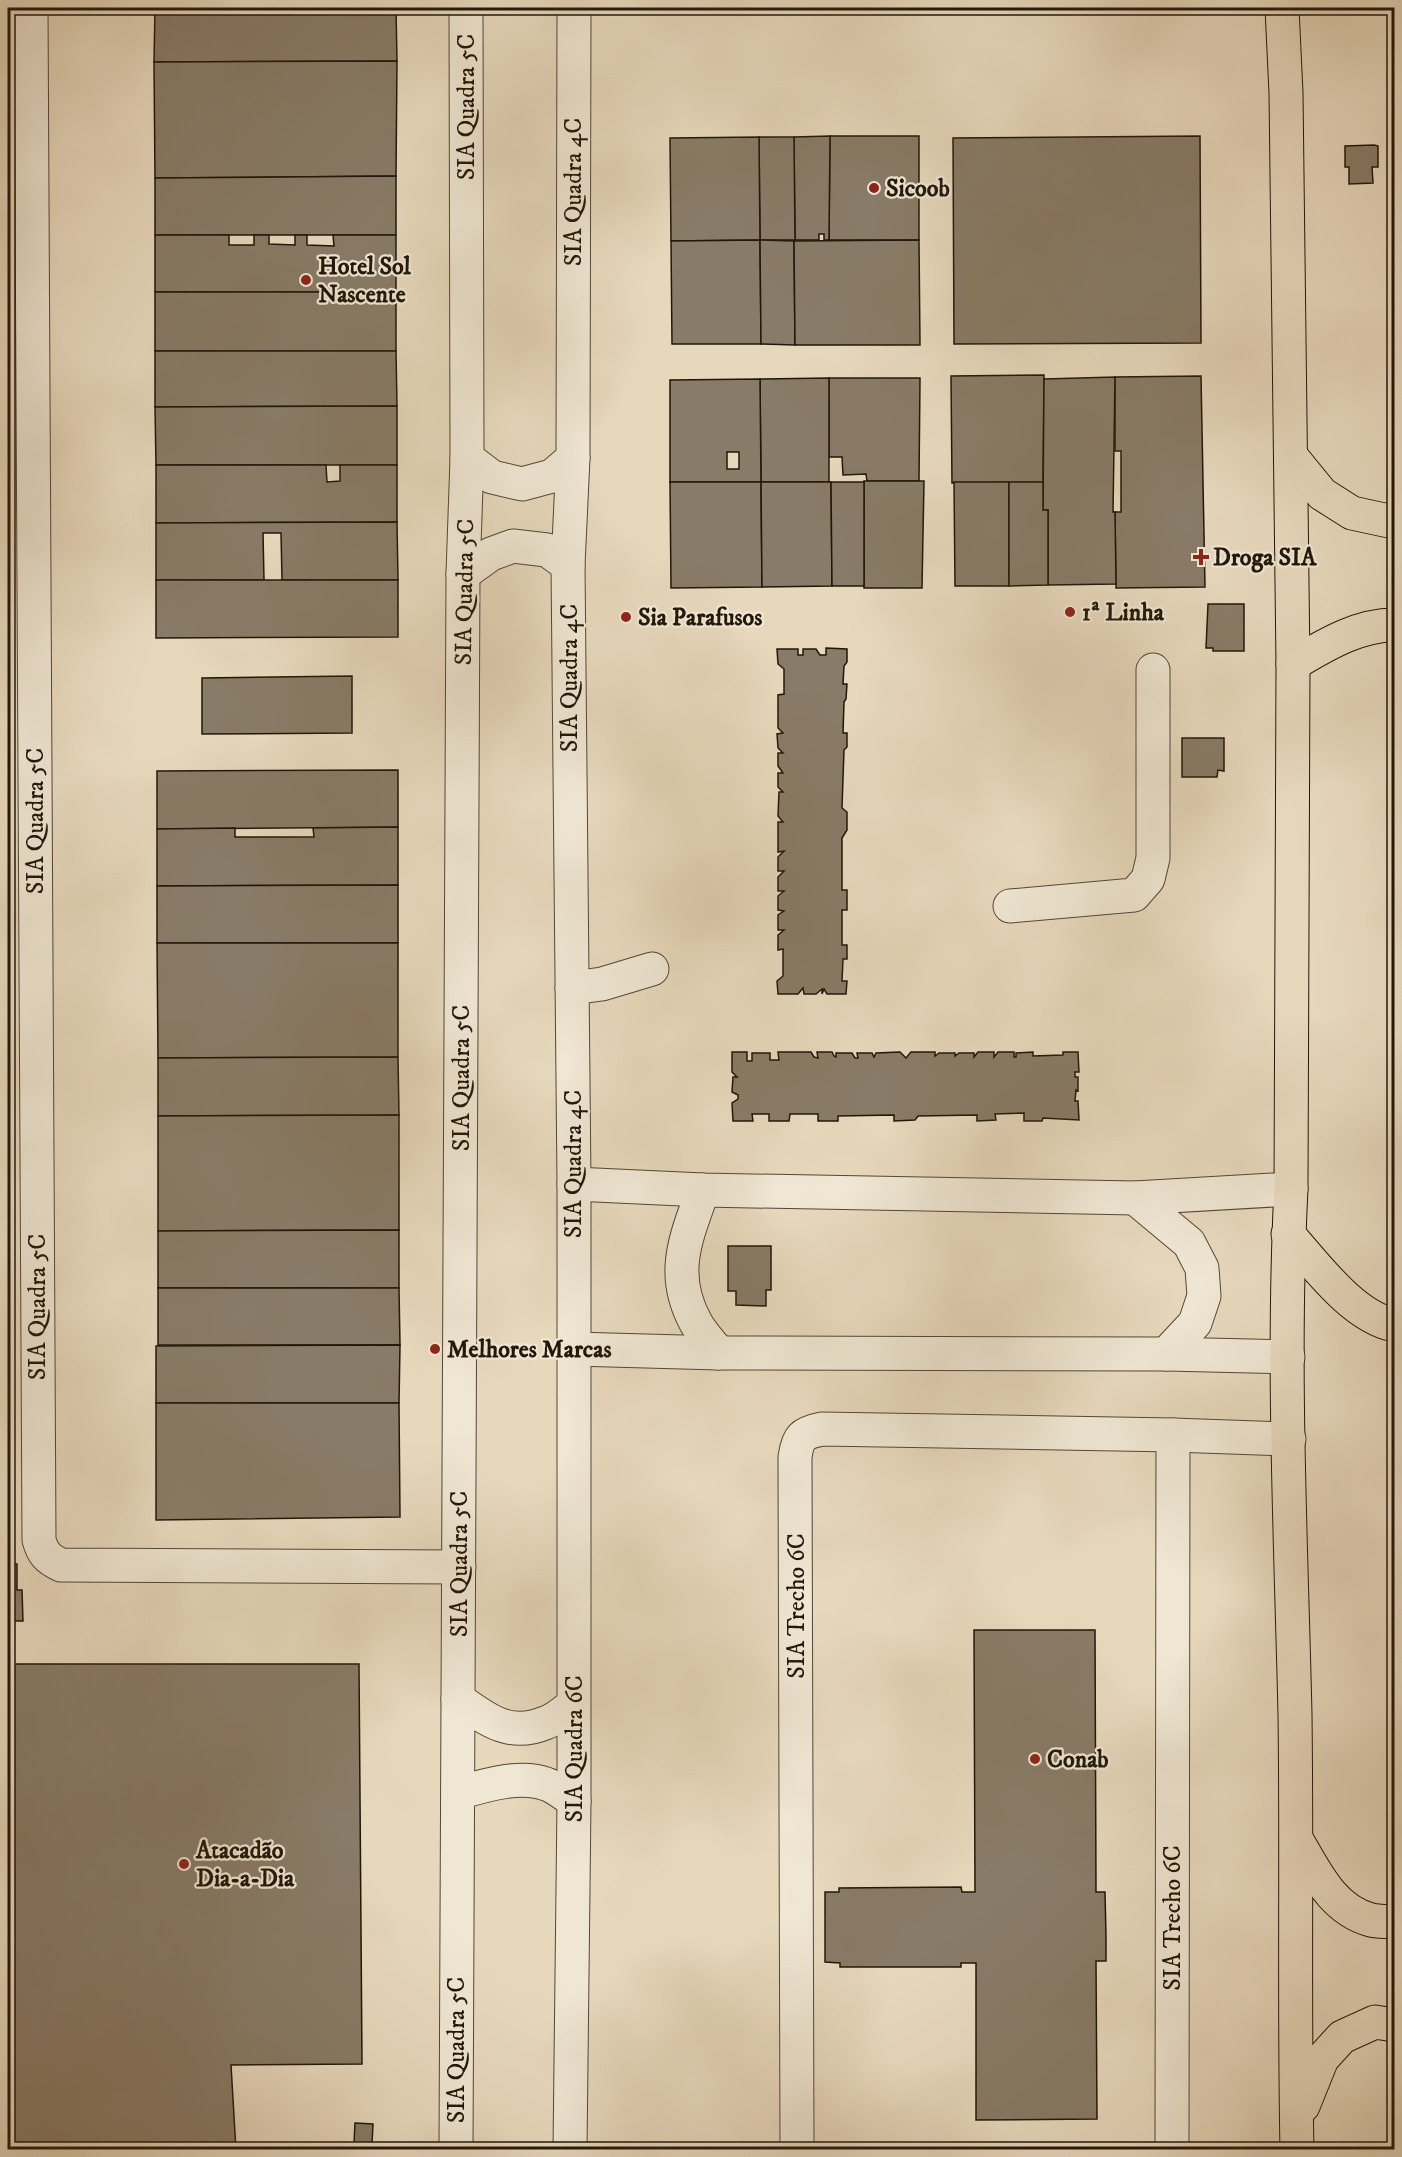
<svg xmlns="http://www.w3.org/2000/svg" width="1402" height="2157" font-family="'IM FELL DW Pica',serif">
<rect width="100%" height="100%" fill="#e7d8bc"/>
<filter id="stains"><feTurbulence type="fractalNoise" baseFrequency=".00333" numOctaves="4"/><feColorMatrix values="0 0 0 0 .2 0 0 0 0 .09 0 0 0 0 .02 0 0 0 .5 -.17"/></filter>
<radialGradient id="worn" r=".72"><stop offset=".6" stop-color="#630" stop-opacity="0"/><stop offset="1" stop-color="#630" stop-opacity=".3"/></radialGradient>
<g fill="#887b67" stroke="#22170a" stroke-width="1.5" fill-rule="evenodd">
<path d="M155,8H396L397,61L154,62Z"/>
<path d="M397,61L396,176L155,178L154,62Z"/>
<path d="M830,136H919V240H829Z"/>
<path d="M830,136L829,240H824V234H819V240H795L794,137Z"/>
<path d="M1200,136L1201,343L954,344L953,138Z"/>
<path d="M759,137H794L795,240H760Z"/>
<path d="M759,137L760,240L671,241L670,138Z"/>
<path d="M1374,145L1378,146V167H1372L1373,183L1349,184V167H1345V146Z"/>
<path d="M396,176V235H155V178Z"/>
<path d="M155,235H229V245H254V235H269V244L295,245V235H307V245L334,246L333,235H396V292H155Z"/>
<path d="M760,240L761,344H672L671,241Z"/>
<path d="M760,240L794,241L795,345L761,344Z"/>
<path d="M919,240L920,345H795L794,241Z"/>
<rect x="155" y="292" width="241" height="59"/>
<path d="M155,351H396L397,406L155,407Z"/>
<path d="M1044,375L1043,482L952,483L951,376Z"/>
<path d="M1201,376L1205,587L1116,588L1115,512H1121V451H1115V377Z"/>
<path d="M1115,377L1113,512H1115L1116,584L1048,585V510H1043L1044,379Z"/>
<path d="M829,378H920L919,481H867L866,474L843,475L842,457H829Z"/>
<path d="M829,378V482H761L760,379Z"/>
<path d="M760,379L761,482H670V380ZM727,452H739V469H727Z"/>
<path d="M397,406V465H156L155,407Z"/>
<path d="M156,465H326L327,482L340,481V465H397V522L156,523Z"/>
<path d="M864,481H924L922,588H864Z"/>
<path d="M670,482H761L762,587L671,588Z"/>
<path d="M761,482H831L832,586L762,587Z"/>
<path d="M831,482H864V586H832Z"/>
<path d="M954,482H1009V586H955Z"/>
<path d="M1009,482H1043V510H1048V585L1009,586Z"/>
<path d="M397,522L398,580H282L281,533H263L264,580H156V523Z"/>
<path d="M156,580H398V637L156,638Z"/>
<path d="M1208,604H1244V651H1213V648H1206Z"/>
<path d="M826,648L847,649V662L844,666L843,684H847L846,699L844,702L843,733H847V747L844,750L842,808L847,812V830L842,838V890H847V910H842V945H847V959H843L842,981H847L846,994H827L824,989L822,994V989L816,994H804L803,988L798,994H778L777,981L783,976V949L778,950V935L784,930H778V915L784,911L778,910V896L784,891H778V877L784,871H778V857L784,851L778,852V822H783L778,816L779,792H783L778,787V773H783L778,766V753H783L778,748L777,734L783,733L778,728V695L784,694V669L778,664L777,649H798V655H803V649H816L820,655H826Z"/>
<path d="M352,676V733L202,734V678Z"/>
<path d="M1182,738H1224V771L1218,770L1217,777H1182Z"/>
<path d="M398,770V827L157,829V771Z"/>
<path d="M398,827V885L157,886V829L235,828V837H314L313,828Z"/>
<path d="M398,885V943H157V886Z"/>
<path d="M157,943H398V1057L158,1058Z"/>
<path d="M732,1052H747V1061H752V1053H770V1060H779L778,1052H811L814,1057L818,1058L817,1052H832L834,1056L836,1057V1053H852L855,1058H858L857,1053H872L874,1057L876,1053L900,1052L906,1058L911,1052H935V1056L939,1053H955V1056L959,1053H974V1057L978,1052H994V1057L998,1052H1014V1057H1016V1053L1033,1052V1056L1063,1055V1052H1078L1079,1072H1075V1077H1078V1091L1076,1090L1075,1101H1078L1079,1120L1043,1118L1042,1121H1024V1113L995,1114L996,1120L977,1121V1115L918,1116L915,1120L894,1121V1115L838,1116V1121H818V1114H790L789,1121H769V1114H752L753,1121H733L732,1103L738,1099V1095L732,1092L733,1077H737L732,1072Z"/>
<path d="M398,1057L399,1115L158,1116V1058Z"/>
<path d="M399,1115V1230L158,1231V1116Z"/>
<path d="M399,1230V1288H158V1231Z"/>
<path d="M728,1246H771V1290H766V1306L736,1305V1291H728Z"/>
<path d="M158,1288H399L400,1345H158Z"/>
<path d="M400,1345L399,1403H156V1346Z"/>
<path d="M156,1403H399L400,1517L156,1520Z"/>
<path d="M8,1564H17V1590H22L23,1621H8Z"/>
<path d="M974,1630H1095L1096,1892H1105L1106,1937V1961H1096L1097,2119L976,2120V1963H961V1967H840V1963L825,1962V1892H839V1888L961,1887L962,1892H975Z"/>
<path d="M8,1664H359L362,2064L231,2065L236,2150H8Z"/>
<path d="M355,2123L373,2124L372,2144L354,2143Z"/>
</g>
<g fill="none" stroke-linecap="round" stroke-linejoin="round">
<g stroke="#534736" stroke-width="35">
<g id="minor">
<path d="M31,8L39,1540C43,1554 48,1559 61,1565L459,1567"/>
<path d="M467,458L492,477L522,484L552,476L573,458"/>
<path d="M463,574L491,554L513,546L547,550L568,565"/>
<path d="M1010,906L1134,895L1148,879L1153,858V670"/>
<path d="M572,988L602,984L652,969"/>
<path d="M574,1184L703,1190L1135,1198L1291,1189"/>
<path d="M703,1190C686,1238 669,1274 696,1323C702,1334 711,1343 719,1353"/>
<path d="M1135,1198L1189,1243L1202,1268L1204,1296L1195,1323L1166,1354"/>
<path d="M573,1349L719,1353L1166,1354L1288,1357"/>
<path d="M458,1699C486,1719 509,1738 545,1723C555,1720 565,1711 573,1705"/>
<path d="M458,1793C483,1786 520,1774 546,1784C556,1787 566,1796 574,1801"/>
<path d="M456,2150L463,574L467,458L466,8"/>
<path d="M570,2150L574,1801V1184L568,565L573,458L574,8"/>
<path d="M797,2150L795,1457C798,1437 802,1433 822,1429L1173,1435L1289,1439"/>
<path d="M1172,2150L1173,1435"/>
</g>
</g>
<g stroke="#22170a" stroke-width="35">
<g id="major">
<path d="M1282,8L1286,93L1293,664L1291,1189C1282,1364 1291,1540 1295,1715C1297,1860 1294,2005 1297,2150"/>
<path d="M1291,456L1322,494L1352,513L1389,521L1394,519"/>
<path d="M1293,664C1324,646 1357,625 1394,625"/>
<path d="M1288,1234C1316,1265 1352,1316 1394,1325"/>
<path d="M1298,1842C1316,1873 1333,1910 1371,1920C1378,1922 1387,1921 1394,1922"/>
<path d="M1303,2106L1322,2059L1342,2037L1375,2022L1394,2025"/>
</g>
</g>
<use href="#minor" stroke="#efe6d3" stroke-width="33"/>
<use href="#major" stroke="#e7d8bc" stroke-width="33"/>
</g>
<g fill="#8f2418" stroke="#efe6d3" stroke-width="2">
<circle cx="874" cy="188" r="6"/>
<circle cx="306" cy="280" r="6"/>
<path d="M1198 548h6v6h6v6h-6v6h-6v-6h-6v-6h6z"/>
<circle cx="1070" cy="612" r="6"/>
<circle cx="626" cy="617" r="6"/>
<circle cx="435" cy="1349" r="6"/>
<circle cx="1035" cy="1759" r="6"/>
<circle cx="184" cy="1864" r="6"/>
</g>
<g text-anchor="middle" stroke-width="4.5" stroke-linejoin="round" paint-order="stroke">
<g font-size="24" fill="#22170a" stroke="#efe6d3">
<text transform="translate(466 107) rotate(-90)" y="8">SIA Quadra 5C</text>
<text transform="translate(573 192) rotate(-90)" y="8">SIA Quadra 4C</text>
<text transform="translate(464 592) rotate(-89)" y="8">SIA Quadra 5C</text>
<text transform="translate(569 678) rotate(-90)" y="8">SIA Quadra 4C</text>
<text transform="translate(35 821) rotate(-90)" y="8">SIA Quadra 5C</text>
<text transform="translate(461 1078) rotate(-90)" y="8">SIA Quadra 5C</text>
<text transform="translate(573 1164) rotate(-90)" y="8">SIA Quadra 4C</text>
<text transform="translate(37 1307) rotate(-90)" y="8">SIA Quadra 5C</text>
<text transform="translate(459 1564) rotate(-90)" y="8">SIA Quadra 5C</text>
<text transform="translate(796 1606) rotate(-90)" y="8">SIA Trecho 6C</text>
<text transform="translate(574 1749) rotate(-90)" y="8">SIA Quadra 6C</text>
<text transform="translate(1172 1918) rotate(-90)" y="8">SIA Trecho 6C</text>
<text transform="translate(456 2050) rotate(-90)" y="8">SIA Quadra 5C</text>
</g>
<g font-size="24" font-weight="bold" fill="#22170a" stroke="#efe6d3" text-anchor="start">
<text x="886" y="196">Sicoob</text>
<text x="318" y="274">Hotel Sol<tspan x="318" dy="28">Nascente</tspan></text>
<text x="1213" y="565">Droga SIA</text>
<text x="1082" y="620">1ª Linha</text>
<text x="638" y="625">Sia Parafusos</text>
<text x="447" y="1357">Melhores Marcas</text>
<text x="1047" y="1767">Conab</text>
<text x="196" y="1858">Atacadão<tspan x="196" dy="28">Dia-a-Dia</tspan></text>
</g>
</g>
<rect width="1402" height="2157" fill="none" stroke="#e7d8bc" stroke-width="30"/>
<rect x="9" y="9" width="1384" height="2139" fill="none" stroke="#22170a" stroke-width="3"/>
<rect x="15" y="15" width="1372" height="2127" fill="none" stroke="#22170a" stroke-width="1.5"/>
<rect width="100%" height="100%" filter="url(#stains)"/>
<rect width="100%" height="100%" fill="url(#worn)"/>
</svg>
